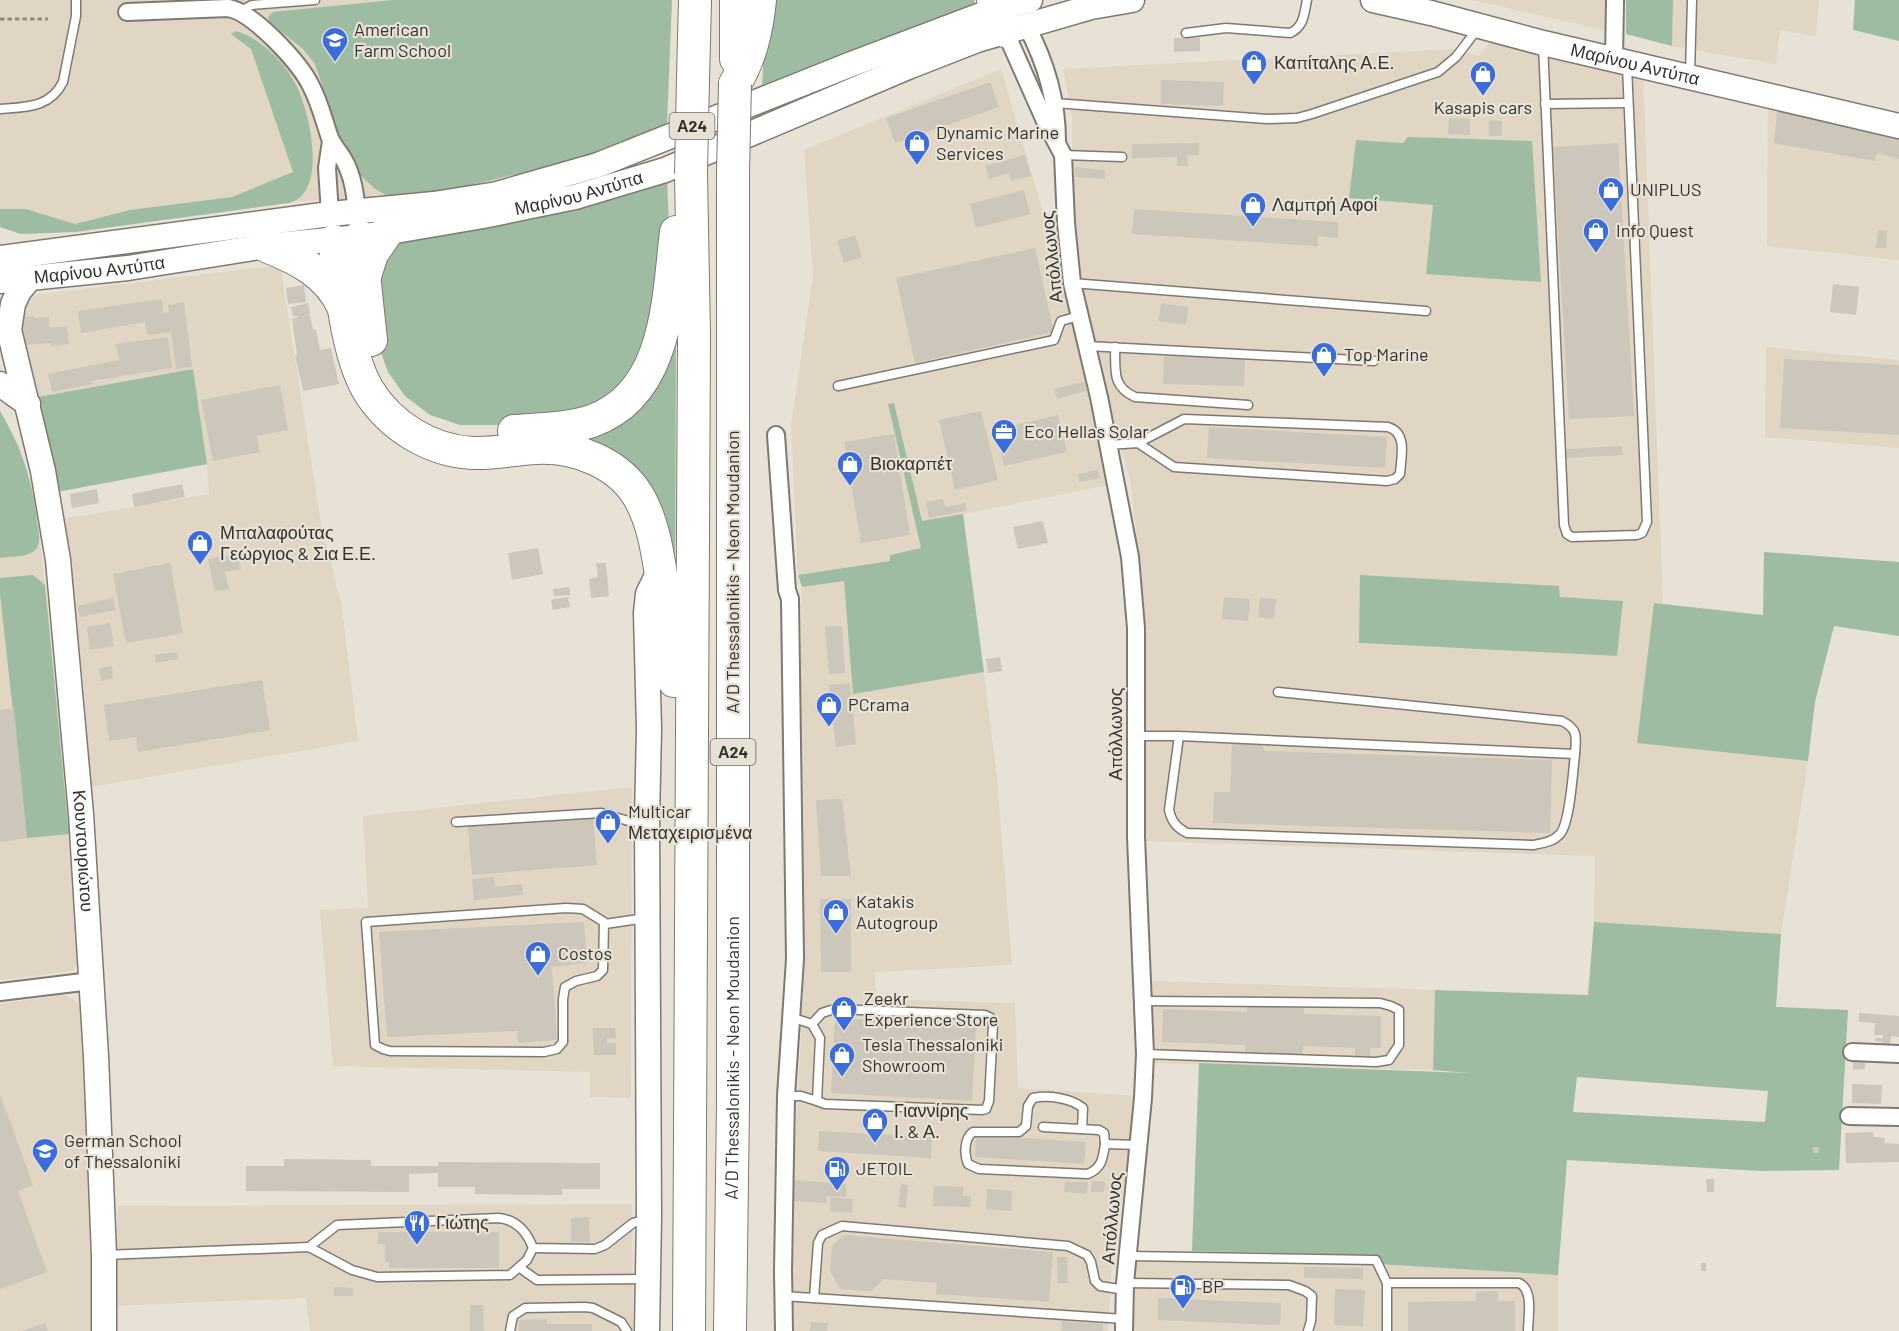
<svg xmlns="http://www.w3.org/2000/svg" width="1899" height="1331" font-family="Barlow,sans-serif">
<rect width="100%" height="100%" fill="#e8e1d5"/>
<g fill="#e1d6c3" fill-rule="evenodd">
<path d="M0,0H672L600,151L482,183L391,198L296,201L75,232L74,224L26,209H0Z"/>
<path d="M1470,0H1607V31L1508,8Z"/>
<path d="M1673,0H1819L1816,36L1780,30L1776,64L1672,46Z"/>
<path d="M1490,42L1643,74L1663,603H1655L1638,742L1808,761L1781,934L1594,922L1595,856L1143,841L1140,561L1130,479L1087,325L1076,252L1072,183V116L1063,69L1453,49L1479,56ZM1356,140L1403,143L1536,213L1541,281L1426,273L1433,205L1349,198ZM1361,575L1559,586L1560,597L1623,601L1617,656L1359,644Z"/>
<path d="M1001,69L1045,219L1082,362L1110,485L922,522L894,404L888,405L921,548L890,554L891,561L798,575L791,426L813,275L804,150Z"/>
<path d="M1768,104L1899,136V260L1767,246Z"/>
<path d="M280,265L321,523L342,608L358,741L91,787L84,686L62,519L209,494L207,464L193,369L38,397L18,336L26,296Z"/>
<path d="M1766,347L1899,360V448L1765,437Z"/>
<path d="M0,411L19,446L35,496L53,658L79,960L72,971L0,980Z"/>
<path d="M844,581L853,694L984,672L997,777L1012,965L875,972L876,999L1015,1003L1018,1088L1138,1096L1126,1180L1114,1234L1108,1331H783V1296L793,1210L794,1167L803,998L800,682L802,587Z"/>
<path d="M632,787L631,1098L590,1097V1072L333,1066L320,910L368,908L363,816Z"/>
<path d="M1150,981L1435,990L1433,1070L1153,1063Z"/>
<path d="M65,995L79,1003L82,1016L96,1331H0V1004Z"/>
<path d="M632,1204L633,1331H310L306,1298L114,1306L115,1255L118,1206Z"/>
<path d="M1134,1261L1379,1264L1558,1275V1331H1134Z"/>
</g>
<g fill="#9dbca1" fill-rule="evenodd">
<path d="M393,0H672L667,126L600,151L539,169L436,193L391,198L375,189L355,170L341,141L315,64L303,49L269,22L268,17L273,12Z"/>
<path d="M766,0H975L974,4L762,89Z"/>
<path d="M1626,0H1673L1672,46L1626,34Z"/>
<path d="M1855,0H1899V41L1853,30Z"/>
<path d="M236,31C258,37 280,58 292,78C309,103 330,193 289,203L75,232L21,234L0,227V209H26L75,224L130,210L232,197L293,172L251,49L231,34Z"/>
<path d="M1408,137L1532,141L1541,282L1426,274L1433,205L1349,198L1356,140L1403,143Z"/>
<path d="M667,178L669,226L642,364L601,405L551,420L495,425H460L430,415L405,396L388,372L379,347L377,279L396,243L412,237Z"/>
<path d="M676,326L675,603L663,537L559,433L585,428Z"/>
<path d="M193,369L207,464L57,492L38,397Z"/>
<path d="M894,403L922,521L963,514L984,672L853,694L844,581L802,587L798,575L890,561V555L921,548L888,404Z"/>
<path d="M0,411C21,446 33,482 37,522C38,531 42,541 36,549C29,558 10,556 0,558Z"/>
<path d="M1764,552L1899,562V636L1834,626L1815,702L1808,761L1637,743L1654,603L1763,615Z"/>
<path d="M33,575L45,585L69,834L27,838L0,594V578Z"/>
<path d="M1360,575L1559,586L1560,597L1623,601L1617,656L1359,643Z"/>
<path d="M1594,922L1781,934L1776,1007L1848,1010L1839,1170L1761,1171L1567,1160L1558,1275L1379,1264L1378,1255L1192,1251L1199,1063L1469,1073L1433,1070L1435,990L1588,995ZM1577,1077L1768,1091L1765,1122L1573,1112Z"/>
</g>
<g fill="#cdc6ba">
<path d="M1174,38H1200V51L1174,52Z"/>
<path d="M1161,80L1224,82L1223,106L1161,104Z"/>
<path d="M990,82L999,107L895,143L886,118Z"/>
<path d="M1777,111L1826,120L1899,138V159L1877,153L1875,161L1774,143Z"/>
<path d="M1449,118L1470,119V135L1448,134Z"/>
<path d="M1489,120L1502,121V136H1489Z"/>
<path d="M1199,143V155H1187L1188,166H1177V157L1132,158V144Z"/>
<path d="M1618,143L1634,416L1569,419L1553,147Z"/>
<path d="M1025,155L1031,176L1011,181L1009,173L989,179L985,166Z"/>
<path d="M1075,167L1105,170V179L1075,177Z"/>
<path d="M1024,190L1030,214L976,228L970,204Z"/>
<path d="M1134,209L1338,222V238L1318,236V246L1132,234Z"/>
<path d="M1878,230L1887,231L1886,248H1876Z"/>
<path d="M855,235L862,257L844,263L837,241Z"/>
<path d="M1035,248L1054,332L915,363L896,278Z"/>
<path d="M1833,284L1859,287L1856,315L1830,312Z"/>
<path d="M304,285L306,302L288,304L286,288Z"/>
<path d="M162,299L163,313L169,312L168,305L184,302L192,367L176,369L171,332L147,335L145,322L81,333L78,311Z"/>
<path d="M308,303L310,313L308,315H310L313,330L316,329L320,350L331,348L339,384L303,391L295,355H297L292,319L298,317V316H293L291,307Z"/>
<path d="M1161,303L1188,307L1186,325L1158,321Z"/>
<path d="M35,316V318L49,317V328L67,326L69,344L51,346V343L24,345L21,317Z"/>
<path d="M168,337L172,368L92,381V384L52,392L48,374L119,360L116,344Z"/>
<path d="M1164,356L1245,358L1244,386L1163,384Z"/>
<path d="M1784,359L1899,365V435L1780,428Z"/>
<path d="M1084,382L1087,391L1057,399L1054,389Z"/>
<path d="M280,385L288,430L257,436L260,452L213,461L201,400Z"/>
<path d="M981,411L998,480L955,490L939,420Z"/>
<path d="M1058,415L1067,452L1004,466L995,430Z"/>
<path d="M1209,427L1387,437L1385,468L1207,458Z"/>
<path d="M894,434L910,535L861,543L844,442Z"/>
<path d="M1622,446L1623,455L1566,458V449Z"/>
<path d="M1098,470L1100,478L1079,482L1078,474Z"/>
<path d="M182,484L185,497L134,507L132,494Z"/>
<path d="M97,489L99,503L72,508L70,494Z"/>
<path d="M943,499L945,507L965,503L966,511L929,518L926,502Z"/>
<path d="M1043,521L1048,543L1018,549L1013,527Z"/>
<path d="M538,548L543,574L512,580L508,553Z"/>
<path d="M237,554L241,569L225,572L229,589L215,591L208,559Z"/>
<path d="M170,563L183,633L126,643L113,574Z"/>
<path d="M596,563H606L609,596L591,598L589,579L598,577Z"/>
<path d="M569,587L570,595L554,596L553,589Z"/>
<path d="M568,597L570,607L553,610L551,600Z"/>
<path d="M1224,597L1250,599L1248,621L1222,619Z"/>
<path d="M113,598L116,610L80,617L77,606Z"/>
<path d="M1260,598L1276,599L1274,619L1258,617Z"/>
<path d="M110,623L114,646L90,650L87,627Z"/>
<path d="M842,626L845,673L829,674L825,627Z"/>
<path d="M177,652L178,659L156,663L154,655Z"/>
<path d="M1000,657L1002,671L988,673L986,659Z"/>
<path d="M112,666L113,679L101,681L99,668Z"/>
<path d="M262,680L270,730L138,752L136,737L109,741L104,705Z"/>
<path d="M850,683L856,744L836,747L829,685Z"/>
<path d="M14,708L27,838L0,842V710Z"/>
<path d="M1232,741L1261,742L1264,751L1552,760L1550,833L1213,823L1214,792H1230Z"/>
<path d="M842,799L851,876H821L816,800Z"/>
<path d="M593,816L597,865L472,875L468,826Z"/>
<path d="M494,877L495,887L522,884L523,895L474,900L472,879Z"/>
<path d="M820,899H851V972H821Z"/>
<path d="M584,922L587,963L552,967L557,1040L518,1043L517,1031L387,1037L379,932Z"/>
<path d="M1247,1006L1304,1008V1014L1381,1016V1048H1370V1056H1355V1048L1303,1046V1057L1245,1055V1045L1162,1042L1163,1009L1247,1012Z"/>
<path d="M1859,1013L1899,1016V1037L1891,1036L1890,1045H1883V1042L1875,1041V1038H1883V1035H1874L1875,1023L1859,1022Z"/>
<path d="M835,1018L976,1026L972,1101L831,1093Z"/>
<path d="M593,1028H615L616,1038H607V1043H616V1055H594Z"/>
<path d="M1865,1058V1069L1853,1070V1059Z"/>
<path d="M1852,1084L1882,1085L1881,1104L1852,1103Z"/>
<path d="M0,1094L33,1185L18,1191L47,1272L0,1289Z"/>
<path d="M819,1131L932,1137L931,1158L818,1151Z"/>
<path d="M1873,1132L1874,1137L1885,1138L1884,1143L1899,1144V1162L1846,1163L1845,1133Z"/>
<path d="M976,1135L1086,1142L1084,1164L975,1157Z"/>
<rect x="1813" y="1147" width="6" height="6"/>
<path d="M284,1159L371,1160V1166H438V1162L600,1163V1189H562V1195L475,1194V1187H438V1173L409,1174V1192L246,1191V1166H284Z"/>
<path d="M1706,1179H1714V1192H1707Z"/>
<path d="M793,1180L846,1184V1197L827,1196V1203L792,1201Z"/>
<path d="M1092,1181L1105,1182L1104,1192H1091Z"/>
<path d="M1065,1182H1088L1087,1194L1064,1192Z"/>
<path d="M901,1184L908,1185L906,1208L898,1207Z"/>
<path d="M934,1186L963,1187V1196H971L970,1207L933,1206Z"/>
<path d="M987,1189L1012,1191L1011,1211L986,1209Z"/>
<path d="M831,1197L853,1199L852,1213L830,1211Z"/>
<path d="M589,1217L590,1242H571V1218Z"/>
<path d="M378,1232H499V1268H389V1262H385V1244H378Z"/>
<path d="M843,1235L1053,1252L1049,1302L936,1294L937,1283L884,1279L871,1291L840,1289L830,1271L832,1246Z"/>
<path d="M1057,1257H1067L1068,1283H1058Z"/>
<rect x="1701" y="1263" width="5" height="8"/>
<path d="M1304,1267L1363,1268V1279L1304,1278Z"/>
<path d="M334,1287L353,1288V1296H334Z"/>
<path d="M1335,1289L1365,1290L1363,1326L1334,1325Z"/>
<path d="M1498,1291V1301H1515V1331H1408V1302L1476,1301V1292Z"/>
<path d="M1158,1298L1281,1303L1280,1325L1158,1320Z"/>
<path d="M470,1305H483L484,1331H470Z"/>
<path d="M547,1319V1324H592V1331H519V1320Z"/>
<path d="M1062,1321L1103,1324V1331H1061Z"/>
<path d="M811,1322L828,1323L827,1331H810Z"/>
<path d="M45,1323L48,1331H22Z"/>
</g>
<g fill="none" stroke-linecap="round" stroke-linejoin="round">
<g stroke="#80796f" stroke-width="11">
<g id="lane">
<path d="M240,11L252,5L315,0"/>
<path d="M1186,33L1226,28L1290,33C1304,27 1304,14 1307,0"/>
<path d="M1543,44L1564,525L1567,534L1572,537L1637,535L1642,533L1647,522L1627,66"/>
<path d="M1690,74L1692,0"/>
<path d="M1055,103L1267,119L1297,118L1312,114L1438,72L1456,57L1479,27"/>
<path d="M1545,104L1628,103"/>
<path d="M0,109C26,107 50,108 63,82L76,16V0"/>
<path d="M1063,155L1122,157"/>
<path d="M1072,283L1426,311"/>
<path d="M1087,346L1374,361"/>
<path d="M1115,347C1116,370 1111,386 1135,397L1248,405"/>
<path d="M838,386L1054,340L1061,321L1079,316"/>
<path d="M1108,445L1138,443L1174,467L1387,481L1395,479L1400,474C1401,457 1408,433 1388,427L1184,419L1138,443"/>
<path d="M1278,692L1562,721C1579,730 1576,737 1575,754"/>
<path d="M1136,736H1179L1575,754C1573,771 1570,823 1560,834C1553,842 1543,843 1533,845L1187,833C1176,827 1172,822 1169,810L1179,736"/>
<path d="M456,822L601,813L632,822L646,819"/>
<path d="M566,908L583,909L604,922L603,970L597,976L576,981L565,987L563,999V1042L557,1049L544,1052L390,1051L383,1049L375,1045L366,922Z"/>
<path d="M605,924L646,918"/>
<path d="M1144,1001L1380,1003L1391,1006L1399,1010V1045L1389,1060L1376,1062L1145,1054"/>
<path d="M812,1024L822,1013L834,1009L985,1015L991,1018L993,1025L989,1101L986,1109L982,1110L825,1104L817,1101"/>
<path d="M786,1096H801L817,1101L820,1038L812,1024L790,1017"/>
<path d="M1043,1127L1099,1130L1104,1133L1105,1144L1138,1145"/>
<path d="M1082,1129L1083,1108C1071,1098 1049,1095 1033,1098L1028,1106L1026,1126L1019,1132H973C964,1138 964,1155 968,1164L979,1169L1088,1174C1102,1168 1103,1158 1105,1144"/>
<path d="M309,1247L337,1225L499,1218C517,1220 527,1232 533,1248L595,1249L605,1245L633,1223L646,1219"/>
<path d="M105,1255L309,1247L352,1270L377,1277L510,1275L527,1260L533,1248"/>
<path d="M1128,1256L1376,1260L1387,1283V1331"/>
<path d="M520,1268L537,1280L645,1279"/>
<path d="M1125,1283L1289,1285L1305,1291L1312,1296L1311,1321L1308,1331"/>
<path d="M1387,1283H1519C1534,1290 1528,1317 1528,1331"/>
<path d="M783,1296L1124,1319"/>
<path d="M814,1298L818,1243L822,1235L842,1226L1068,1246L1087,1255L1091,1262L1095,1281L1100,1286L1125,1290"/>
<path d="M510,1331L513,1316L525,1308L585,1307L593,1308L621,1322L627,1331"/>
</g>
</g>
<g stroke="#80796f" stroke-width="20">
<g id="street">
<path d="M127,12L228,8C253,12 300,63 311,86C320,103 324,121 330,138C334,147 341,154 345,162C353,177 355,194 357,211"/>
<path d="M1026,25C1046,62 1057,99 1057,141"/>
<path d="M1005,31L1045,121L1063,155L1066,223L1072,283L1099,397L1130,557L1136,628V837L1145,1054L1143,1098L1125,1283L1124,1331"/>
<path d="M1614,59L1615,0"/>
<path d="M330,214L327,168L331,141"/>
<path d="M776,435L787,590L790,599L795,959L786,1096L783,1271L784,1331"/>
<path d="M0,992L91,981"/>
<path d="M1852,1052L1899,1054"/>
<path d="M1849,1116L1899,1117"/>
</g>
</g>
<g stroke="#80796f" stroke-width="27">
<g id="secondary">
<path id="s1" d="M1373,0L1431,13L1543,43L1899,126"/>
<path d="M0,258L330,214L434,204L497,194L598,165L849,65L997,9L1030,0"/>
<path id="s2" d="M30,278L19,291L13,304L9,330L43,471L58,560L81,814L96,1056L104,1255V1331"/>
<path id="s3" d="M0,281L128,268L266,246L360,237L483,216L575,197L665,170L908,67L977,40L1091,7L1132,0"/>
<path d="M0,384L28,404"/>
<path d="M647,1331L649,1217L647,819L649,729L646,613L648,594L661,567"/>
</g>
</g>
<g stroke="#80796f" stroke-width="34">
<g id="highway">
<path d="M993,0L1005,31"/>
<path d="M736,59V0"/>
<path d="M693,79L695,0"/>
<path d="M735,84C751,57 757,30 760,0"/>
<path d="M360,237L371,340"/>
<path d="M334,241C341,284 346,353 368,390C390,426 430,451 473,453C494,454 515,449 536,448C576,446 620,463 640,499C655,527 658,557 663,587C669,618 673,649 674,681"/>
<path d="M266,246C299,259 327,273 343,306"/>
<path d="M365,276L372,254L387,232"/>
<path d="M514,431C539,429 568,429 592,421C668,394 668,299 676,232"/>
<path d="M689,1331L694,335L691,174"/>
<path id="s4" d="M730,1331L733,1103V172"/>
</g>
</g>
<path stroke="#8e8981" stroke-width="3" stroke-dasharray="4.5 3" stroke-linecap="butt" d="M0,19H48"/>
<use href="#lane" stroke="#fff" stroke-width="8"/>
<use href="#street" stroke="#fff" stroke-width="16"/>
<use href="#secondary" stroke="#fff" stroke-width="24"/>
<use href="#highway" stroke="#fff" stroke-width="32"/>
<g stroke="#80796f" stroke-width="34" stroke-linecap="butt">
<g id="highway-bridge">
<path d="M733,172L735,84"/>
<path d="M691,174L693,79"/>
</g>
</g>
<use href="#highway-bridge" stroke="#fff" stroke-width="32"/>
</g>
<defs>
<g id="university-pin" transform="scale(1.35)"><path d="M0 17L-7.5 6A9.5 9.5 0 1 1 7.5 6Z" fill="#3a6cdc" stroke="#e8e1d5"/><path d="M0-5L7-2L0 1L-7-2ZM-4 1L0 2.5L4 1V4Q0 6-4 4Z" fill="#fff"/></g>
<g id="shop-pin" transform="scale(1.35)"><path d="M0 17L-7.5 6A9.5 9.5 0 1 1 7.5 6Z" fill="#3a6cdc" stroke="#e8e1d5"/><path d="M-5-2.5h2.3a2.7 3.5 0 0 1 5.4 0H5L5.5 6h-11ZM-1.5-2.5h3a1.5 2.3 0 0 0-3 0Z" fill="#fff"/></g>
<g id="office-pin" transform="scale(1.35)"><path d="M0 17L-7.5 6A9.5 9.5 0 1 1 7.5 6Z" fill="#3a6cdc" stroke="#e8e1d5"/><path d="M-6-3h4V-5.5h4V-3h4V5H-6ZM-1-4.5V-3h2v-1.5ZM-6 0V1H6V0Z" fill="#fff"/></g>
<g id="school-pin" transform="scale(1.35)"><path d="M0 17L-7.5 6A9.5 9.5 0 1 1 7.5 6Z" fill="#3a6cdc" stroke="#e8e1d5"/><path d="M0-5L7-2L0 1L-7-2ZM-4 1L0 2.5L4 1V4Q0 6-4 4Z" fill="#fff"/></g>
<g id="fuel-pin" transform="scale(1.35)"><path d="M0 17L-7.5 6A9.5 9.5 0 1 1 7.5 6Z" fill="#3a6cdc" stroke="#e8e1d5"/><path d="M-5.5-6h7V0h2V4h1.3V-2.5L3-4.5l.8-.8L6-3V5H2.5V1h-1V6h-7ZM-4.2-4.7v3.2H.2V-4.7Z" fill="#fff"/></g>
<g id="restaurant-pin" transform="scale(1.35)"><path d="M0 17L-7.5 6A9.5 9.5 0 1 1 7.5 6Z" fill="#3a6cdc" stroke="#e8e1d5"/><path d="M-5-6h1v4h1v-4h1v4h1v-4h1v5L-1.5 .5V6h-2V.5L-5-1ZM5-6V6H3V1.5H1.5Q1.5-4 5-6Z" fill="#fff"/></g>
</defs>
<g fill-rule="evenodd">
<use href="#university-pin" x="335" y="40"/>
<use href="#shop-pin" x="1254" y="63"/>
<use href="#shop-pin" x="1483" y="74"/>
<use href="#shop-pin" x="917" y="143"/>
<use href="#shop-pin" x="1611" y="190"/>
<use href="#shop-pin" x="1253" y="205"/>
<use href="#shop-pin" x="1596" y="231"/>
<use href="#shop-pin" x="1324" y="355"/>
<use href="#office-pin" x="1004" y="432"/>
<use href="#shop-pin" x="850" y="464"/>
<use href="#shop-pin" x="200" y="543"/>
<use href="#shop-pin" x="829" y="705"/>
<use href="#shop-pin" x="608" y="822"/>
<use href="#shop-pin" x="836" y="912"/>
<use href="#shop-pin" x="538" y="954"/>
<use href="#shop-pin" x="844" y="1009"/>
<use href="#shop-pin" x="842" y="1055"/>
<use href="#shop-pin" x="875" y="1121"/>
<use href="#school-pin" x="45" y="1151"/>
<use href="#fuel-pin" x="837" y="1169"/>
<use href="#restaurant-pin" x="417" y="1223"/>
<use href="#fuel-pin" x="1183" y="1287"/>
</g>
<g text-anchor="middle" stroke-width="4.5" stroke-linejoin="round" paint-order="stroke">
<g fill="#e8e1d5" stroke="#6b6660" stroke-width="1.5">
<rect x="669.5" y="113" width="45" height="26" rx="4.5"/>
<rect x="710.5" y="739" width="45" height="26" rx="4.5"/>
</g>
<g font-size="16" font-weight="bold" fill="#35322e">
<text x="692" y="132">Α24</text>
<text x="733" y="758">Α24</text>
</g>
<g font-size="18" fill="#35322e" stroke="#e8e1d5" text-anchor="start">
<text x="354" y="36">American<tspan x="354" dy="21">Farm School</tspan></text>
<text x="1274" y="69">Καπίταλης Α.Ε.</text>
<text x="1483" y="114" text-anchor="middle">Kasapis cars</text>
<text x="936" y="139">Dynamic Marine<tspan x="936" dy="21">Services</tspan></text>
<text x="1630" y="196">UNIPLUS</text>
<text x="1272" y="211">Λαμπρή Αφοί</text>
<text x="1616" y="237">Info Quest</text>
<text x="1344" y="361">Top Marine</text>
<text x="1024" y="438">Eco Hellas Solar</text>
<text x="870" y="470">Βιοκαρπέτ</text>
<text x="220" y="539">Μπαλαφούτας<tspan x="220" dy="21">Γεώργιος &amp; Σια Ε.Ε.</tspan></text>
<text x="848" y="711">PCrama</text>
<text x="628" y="818">Multicar<tspan x="628" dy="21">Μεταχειρισμένα</tspan></text>
<text x="856" y="908">Katakis<tspan x="856" dy="21">Autogroup</tspan></text>
<text x="558" y="960">Costos</text>
<text x="864" y="1005">Zeekr<tspan x="864" dy="21">Experience Store</tspan></text>
<text x="862" y="1051">Tesla Thessaloniki<tspan x="862" dy="21">Showroom</tspan></text>
<text x="894" y="1117">Γιαννίρης<tspan x="894" dy="21">Ι. &amp; Α.</tspan></text>
<text x="64" y="1147">German School<tspan x="64" dy="21">of Thessaloniki</tspan></text>
<text x="856" y="1175">JETOIL</text>
<text x="436" y="1229">Γιώτης</text>
<text x="1202" y="1293">BP</text>
</g>
<g font-size="18" fill="#35322e" stroke="#e8e1d5">
<text dy="6" stroke="none"><textPath href="#s1" startOffset="270">Μαρίνου Αντύπα</textPath></text>
<text dy="6" stroke="none"><textPath href="#s3" startOffset="586">Μαρίνου Αντύπα</textPath></text>
<text transform="translate(1052 257) rotate(-96)" y="6">Απόλλωνος</text>
<text dy="6" stroke="none"><textPath href="#s3" startOffset="100">Μαρίνου Αντύπα</textPath></text>
<text transform="translate(733 572) rotate(-90)" y="6">A/D Thessalonikis - Neon Moudanion</text>
<text transform="translate(1116 734) rotate(-90)" y="6">Απόλλωνος</text>
<text dy="6" stroke="none"><textPath href="#s2" startOffset="585">Κουντουριώτου</textPath></text>
<text dy="6" stroke="none"><textPath href="#s4" startOffset="273">A/D Thessalonikis - Neon Moudanion</textPath></text>
<text transform="translate(1112 1218) rotate(-85)" y="6">Απόλλωνος</text>
</g>
</g>
</svg>
